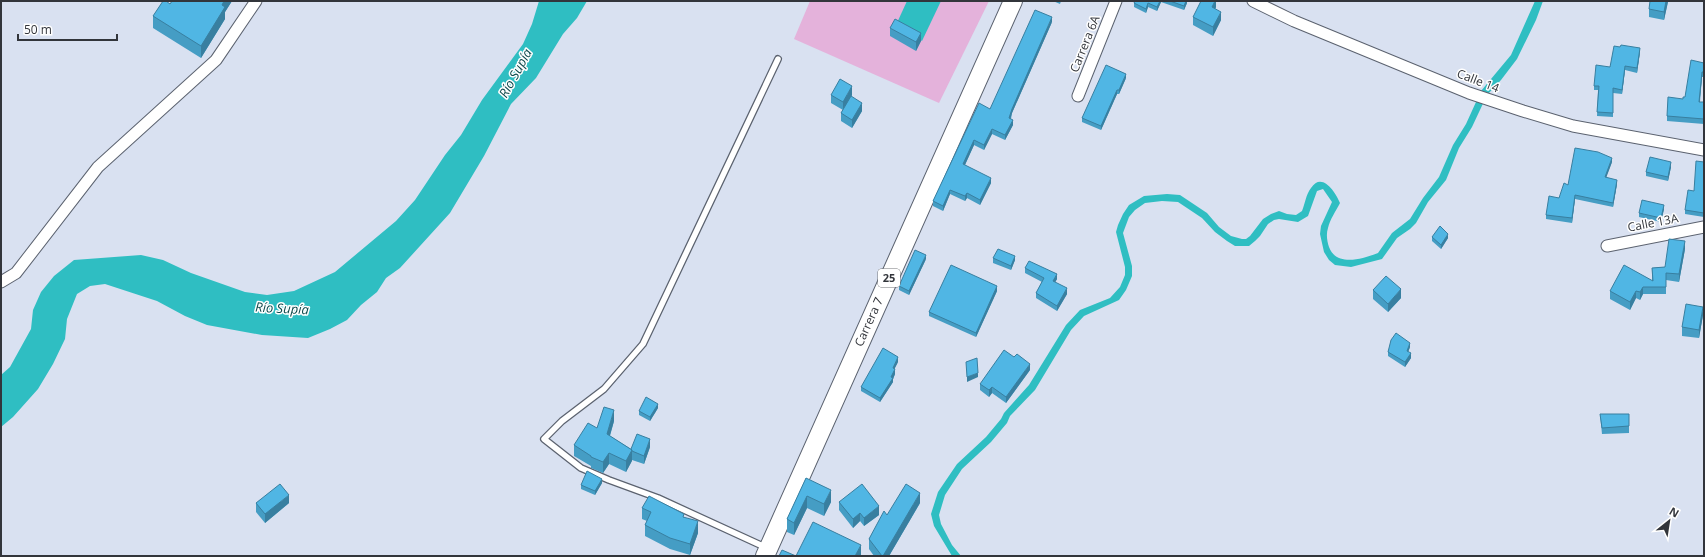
<svg xmlns="http://www.w3.org/2000/svg" width="1705" height="557" font-family="'Open Sans',sans-serif">
<rect width="100%" height="100%" fill="#d9e1f1"/>
<path fill="#e4b2db" d="M810,1H989L939,103L794,39Z"/>
<g fill="#2fbec2">
<path d="M539,1H587L577,18L563,34L536,78L511,104L484,156L450,213L400,268L386,278L377,292L361,305L347,320L330,329L308,338L262,335L207,325L185,316L157,301L105,284L90,286L77,294L67,319L65,339L53,364L38,389L13,417L1,427V375L10,367L31,329L33,310L41,292L54,276L74,260L141,255L163,260L191,273L245,292L267,295L294,291L335,272L396,221L415,200L445,155L461,135L482,100L523,44L532,24Z"/>
<path d="M907,1H941L922,41L896,25Z"/>
<path d="M1535,1H1543L1536,20L1517,59L1501,80L1487,95L1472,127L1459,148L1446,180L1428,202L1416,223L1410,229L1397,238L1382,259L1351,267L1335,265L1329,260L1324,252L1320,234L1321,226L1332,202L1323,189L1317,191L1308,216L1298,222L1279,219L1274,220L1268,224L1260,236L1255,241L1249,246H1235L1227,241L1215,232L1202,218L1178,202L1162,201L1145,203L1135,210L1129,217L1123,233L1132,266V276L1126,290L1119,300L1084,316L1071,330L1035,390L1010,416L1007,423L991,442L962,469L945,495L939,515L941,524L952,545L961,556H952L934,526L931,514L938,492L957,464L986,437L1001,419L1004,413L1029,385L1066,325L1080,310L1110,298L1120,287L1125,275V267L1116,232L1118,225L1123,214L1129,205L1144,196L1167,194L1180,195L1207,213L1219,227L1231,236L1242,239H1246L1250,236L1263,219L1271,214L1279,211L1287,214L1296,215L1302,211C1305,204 1306,194 1311,188C1322,171 1336,193 1340,203C1336,211 1330,219 1328,228C1326,234 1327,241 1329,247C1336,267 1363,259 1378,253L1392,233L1410,219L1423,198L1439,177L1453,145L1466,124L1481,91L1511,55Z"/>
</g>
<g fill="none" stroke-linecap="round" stroke-linejoin="round">
<g stroke="#5b626f" stroke-width="8">
<path id="lane" d="M767,548L658,498L609,480L581,468L544,439L562,421L604,389L643,344L778,59"/>
</g>
<g stroke="#5b626f" stroke-width="13">
<g id="street">
<path d="M1253,1L1294,21L1469,93L1523,111L1573,126L1704,150"/>
<path d="M1078,96L1116,1"/>
<path d="M1607,246L1704,227"/>
<path d="M1,282L16,273L98,167L216,60L256,1"/>
</g>
</g>
<g stroke="#5b626f" stroke-width="20">
<path id="primary" d="M765,556L1013,1"/>
</g>
<use href="#lane" stroke="#fff" stroke-width="5.5"/>
<use href="#street" stroke="#fff" stroke-width="11"/>
<use href="#primary" stroke="#fff" stroke-width="18"/>
</g>
<g fill="#459dc4">
<path d="M172,1H232L225,12V19L201,58L153,28V16L170,4Z"/>
<path d="M1053,1H1061L1060,4Z"/>
<path d="M1135,1H1187V3L1184,10L1161,2L1157,11L1148,7L1146,13L1134,7V3Z"/>
<path d="M1216,1V7L1215,9L1221,20L1213,36L1193,25V17Z"/>
<path d="M1668,1L1664,20L1649,17V9Z"/>
<path d="M1052,22L1012,113L1011,119L1013,125L1005,140L992,134L984,150L974,145L965,165L991,183L980,205L967,198L965,201L950,194L943,211L933,206V201L990,109Z"/>
<path d="M890,28L921,41L916,51L890,36Z"/>
<path d="M1640,52L1637,73L1625,70L1622,94L1613,93V117L1597,116L1598,90H1594V86L1610,67Z"/>
<path d="M1704,63V77H1702L1700,102H1704V124L1667,121V116L1683,99L1685,97Z"/>
<path d="M1126,78L1119,94H1117L1101,130L1082,122V118Z"/>
<path d="M831,95H852L851,97L862,111L852,128L841,121V113L843,110L831,103Z"/>
<path d="M1612,162L1606,177L1617,184L1613,207L1575,199L1572,223L1546,219V215L1559,198L1568,185Z"/>
<path d="M1704,162V217L1685,214V210L1694,191Z"/>
<path d="M1671,167L1668,181L1646,176V172Z"/>
<path d="M1664,209L1661,222L1639,217V213Z"/>
<path d="M1432,237L1448,238L1441,249L1432,241Z"/>
<path d="M1685,249L1679,282L1666,280V294H1643L1640,300L1636,298L1630,310L1610,299V291L1652,281V268L1665,267Z"/>
<path d="M993,258L1015,260L1011,270L993,263Z"/>
<path d="M926,259L909,295L899,290V286Z"/>
<path d="M1025,268L1057,279L1055,282L1067,294L1057,311L1036,298V293L1042,282L1025,273Z"/>
<path d="M1373,290L1401,298L1388,312L1373,299Z"/>
<path d="M997,291L976,337L929,316V312Z"/>
<path d="M1703,315L1699,338L1682,336V327Z"/>
<path d="M1410,347L1408,352L1411,358L1405,367L1388,356V352Z"/>
<path d="M898,362L894,369L895,374L893,379V382L880,402L861,391V387Z"/>
<path d="M1030,370L1006,403L992,393L989,397L980,390V384Z"/>
<path d="M658,408L650,421L639,415V411Z"/>
<path d="M1600,414H1629V433L1602,434Z"/>
<path d="M614,421L610,436L631,449L650,447L644,464L632,460L626,472L609,464L603,473L591,468V466L574,456V445L597,428Z"/>
<path d="M806,478L831,502L824,516L807,508L794,535L787,532V519Z"/>
<path d="M602,483L595,495L581,489V485Z"/>
<path d="M839,502L879,515L864,526L860,521L853,528L839,510Z"/>
<path d="M256,503H289L265,523L256,512Z"/>
<path d="M920,503L889,556H874L869,549V539L887,515Z"/>
<path d="M642,508L684,517L698,533L690,555L670,549L645,536V525L647,521L642,519Z"/>
</g>
<g fill="#387fa0">
<path d="M224,1H232L225,12V19L201,58V46Z"/>
<path d="M1160,1H1161V2L1157,11V7Z"/>
<path d="M1186,1H1187V3L1184,10V6Z"/>
<path d="M1215,1H1216V7L1212,16V7Z"/>
<path d="M1666,1H1668V2L1664,20V12Z"/>
<path d="M1148,3V7L1146,13V9Z"/>
<path d="M1221,12V20L1213,36V27Z"/>
<path d="M1052,17V22L1012,113L1009,123V118L1012,109Z"/>
<path d="M921,33V41L916,51V42Z"/>
<path d="M1640,48V52L1637,73V68Z"/>
<path d="M1625,66V70L1622,94V90Z"/>
<path d="M1702,72V77L1699,107V102Z"/>
<path d="M1126,74V78L1119,94V90Z"/>
<path d="M852,86V95L843,110V102Z"/>
<path d="M1117,90V94L1101,130V126Z"/>
<path d="M862,103V111L852,128V120Z"/>
<path d="M1013,120V125L1005,140V135Z"/>
<path d="M992,129V134L984,150V145Z"/>
<path d="M974,140V145L963,169V164Z"/>
<path d="M1612,158V162L1605,181V177Z"/>
<path d="M1671,162V167L1668,181V177Z"/>
<path d="M991,178V183L980,205V200Z"/>
<path d="M1617,180V184L1613,207V203Z"/>
<path d="M950,190V194L943,211V206Z"/>
<path d="M967,193V198L965,201V196Z"/>
<path d="M1575,195V199L1572,223V218Z"/>
<path d="M1664,205V209L1661,222V218Z"/>
<path d="M1448,234V238L1441,249V245Z"/>
<path d="M1685,241V249L1679,282V274Z"/>
<path d="M926,255V259L909,295V291Z"/>
<path d="M1015,256V260L1011,270V266Z"/>
<path d="M1057,274V279L1053,286V281Z"/>
<path d="M997,286V291L976,337V333Z"/>
<path d="M1643,287V294L1640,300V292Z"/>
<path d="M1067,288V294L1057,311V306Z"/>
<path d="M1401,289V298L1388,312V304Z"/>
<path d="M1636,291V298L1630,310V302Z"/>
<path d="M1703,307V315L1699,338V330Z"/>
<path d="M1410,343V347L1407,355V351Z"/>
<path d="M1411,353V358L1405,367V362Z"/>
<path d="M898,357V362L893,372V368Z"/>
<path d="M1030,364V370L1006,403V397Z"/>
<path d="M895,369V374L893,379V382L880,402V398Z"/>
<path d="M978,373V377L967,382V377Z"/>
<path d="M992,387V393L989,397V390Z"/>
<path d="M658,404V408L650,421V417Z"/>
<path d="M614,410V421L607,445V434Z"/>
<path d="M650,439V447L644,464V456Z"/>
<path d="M632,450V461L626,472V461Z"/>
<path d="M609,453V464L603,473V462Z"/>
<path d="M602,479V483L595,495V491Z"/>
<path d="M831,490V502L824,516V504Z"/>
<path d="M920,493V503L889,556H883Z"/>
<path d="M289,495V503L265,523V514Z"/>
<path d="M807,496V508L794,535V523Z"/>
<path d="M879,506V515L864,526V518Z"/>
<path d="M860,513V521L853,528V519Z"/>
<path d="M698,521V533L690,555V544Z"/>
<path d="M861,545V556H855Z"/>
</g>
<g fill="#50b6e4" stroke="#387fa0">
<path d="M163,1H166L170,4L172,1H224L222,5L225,7L201,46L153,16Z"/>
<path d="M1135,1H1160L1157,7L1148,3L1146,9L1134,3Z"/>
<path d="M1170,1H1186L1184,6Z"/>
<path d="M1201,1H1215L1212,7L1221,12L1213,27L1193,17Z"/>
<path d="M1650,1H1666L1664,12L1649,9Z"/>
<path d="M1035,10L1052,17L1012,109L1009,118L1013,120L1005,135L992,129L984,145L974,140L963,164L991,178L980,200L967,193L965,196L950,190L943,206L933,201L979,103L990,109Z"/>
<path d="M895,19L921,33L916,42L890,28Z"/>
<path d="M1621,45L1640,48L1637,68L1625,66L1622,90L1613,88V113L1597,112L1599,86H1594L1596,65L1610,67L1614,46L1620,47Z"/>
<path d="M1691,60L1704,63V72H1702L1699,102H1704V119L1667,116L1668,97L1683,99V97H1685Z"/>
<path d="M1106,65L1126,74L1119,90H1117L1101,126L1082,118Z"/>
<path d="M840,79L852,86L843,102L831,95Z"/>
<path d="M851,96L862,103L852,120L841,113Z"/>
<path d="M1575,148L1598,152L1612,158L1605,177L1617,180L1613,203L1575,195L1572,218L1546,215L1549,196L1559,198L1564,183L1568,185Z"/>
<path d="M1650,157L1671,162L1668,177L1646,172Z"/>
<path d="M1696,161L1704,162V213L1685,210L1688,190L1694,191Z"/>
<path d="M1642,200L1664,205L1661,218L1639,213Z"/>
<path d="M1440,226L1448,234L1441,245L1432,237Z"/>
<path d="M1669,239L1685,241L1679,274L1666,273V287H1643L1640,292L1636,291L1630,302L1610,291L1624,265L1653,281L1652,268L1665,267Z"/>
<path d="M998,249L1015,256L1011,266L993,258Z"/>
<path d="M915,250L926,255L909,291L899,286Z"/>
<path d="M1029,261L1057,274L1053,281L1067,288L1057,306L1036,293L1044,278L1025,268Z"/>
<path d="M951,265L997,286L976,333L929,312Z"/>
<path d="M1386,276L1401,289L1388,304L1373,290Z"/>
<path d="M1686,304L1703,307L1699,330L1682,327Z"/>
<path d="M1396,333L1410,343L1407,351L1411,353L1405,362L1388,352L1391,340Z"/>
<path d="M883,348L898,357L893,368L895,369L891,377L893,378L880,398L861,387Z"/>
<path d="M1004,350L1014,357L1017,354L1030,364L1006,397L992,387L989,390L980,384Z"/>
<path d="M977,358L978,373L967,377L966,362Z"/>
<path d="M646,397L658,404L650,417L639,411Z"/>
<path d="M604,407L614,410L607,434L632,450L626,461L609,453L603,462L591,457V456L574,445L588,423L597,428Z"/>
<path d="M1600,414H1629V426L1602,428Z"/>
<path d="M637,434L650,439L644,456L632,451V450L631,449Z"/>
<path d="M587,471L602,479L595,491L581,485Z"/>
<path d="M806,478L831,490L824,504L807,496L794,523L787,519Z"/>
<path d="M280,484L289,495L265,514L256,503Z"/>
<path d="M862,484L879,506L864,518L860,513L853,519L839,502Z"/>
<path d="M906,484L920,493L883,556H882L869,539L884,511L887,515Z"/>
<path d="M649,496L684,514L683,517L698,521L690,544L670,538L645,525L651,512L642,508Z"/>
<path d="M813,522L861,545L855,556H796Z"/>
<path d="M782,550L796,556H779Z"/>
</g>
<g text-anchor="middle" stroke-width="3" stroke-linejoin="round" paint-order="stroke">
<rect fill="#fff" stroke="#707276" stroke-width="1" x="878" y="269" width="22" height="18" rx="3"/>
<g font-size="11" font-weight="bold" fill="#32353b">
<text x="889" y="282">25</text>
</g>
<g font-size="12" fill="#32353b" stroke="#fff">
<text transform="translate(1085 44) rotate(-68)" y="4">Carrera 6A</text>
<text transform="translate(1478 81) rotate(21)" y="4">Calle 14</text>
<text transform="translate(1653 223) rotate(-11)" y="4">Calle 13A</text>
<text transform="translate(869 322) rotate(-66)" y="4">Carrera 7</text>
</g>
<g font-size="13" font-style="italic" fill="#0d494b" stroke="#fff">
<text transform="translate(515 73) rotate(-61)" y="5">Río Supía</text>
<text transform="translate(282 308) rotate(3)" y="5">Río Supía</text>
</g>
</g>
<rect width="1705" height="557" fill="none" stroke="#32353b" stroke-width="4"/>
<g transform="translate(1669 521) rotate(30)" stroke="#ffffff" stroke-width="3" paint-order="stroke">
<path d="M0-3L7 15L0 10L-7 15Z" fill="#32353b"/>
<text y="-6" font-size="11" font-weight="bold" text-anchor="middle" fill="#32353b">N</text>
</g>
<path d="M18 34v6h99v-6" fill="none" stroke="#32353b" stroke-width="2"/>
<text x="24" y="34" font-size="12" fill="#32353b" stroke="#ffffff" stroke-width="3" paint-order="stroke">50 m</text>
</svg>
